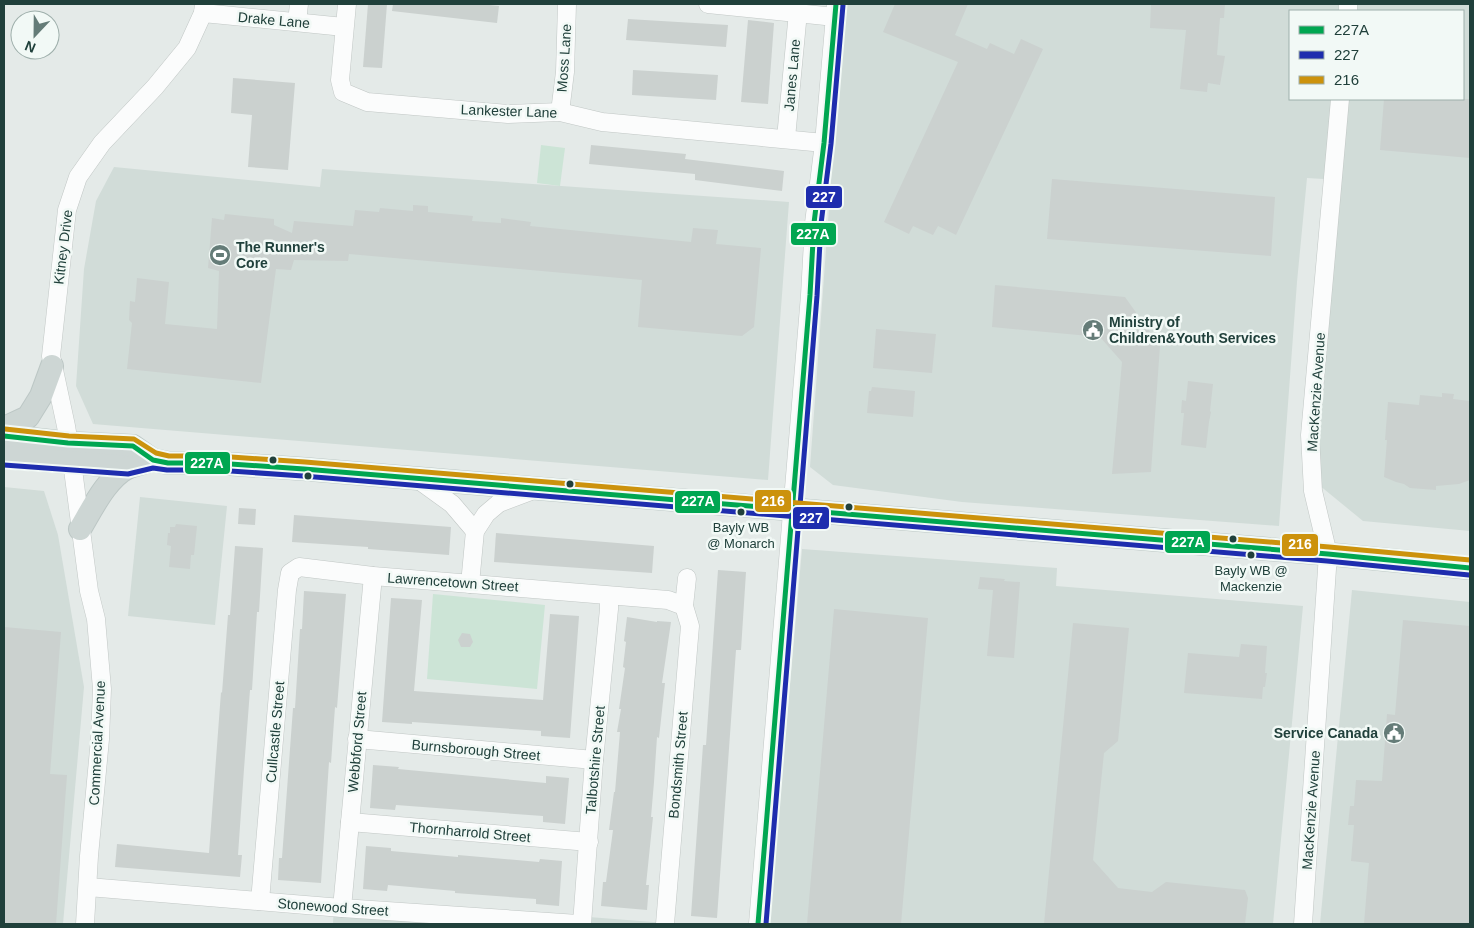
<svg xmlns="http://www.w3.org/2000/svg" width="1474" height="928" font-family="Arial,sans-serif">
<rect width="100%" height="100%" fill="#e4eae8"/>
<g fill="#d1dcd8" fill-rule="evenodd">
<path d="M844,4H1470V531L1363,521L1319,485L1316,443L1340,180L1307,178L1297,282L1279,526L962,502L833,485L810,467ZM1290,11H1463V99H1290Z"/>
<path d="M114,167L320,187L322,169L789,202L768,480L93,424L76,386L84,269L96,201Z"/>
<path d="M4,487L44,491L58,535L84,687L63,924H4Z"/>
<path d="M140,497L227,506L215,625L128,616Z"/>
<path d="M802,549L1057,568L1056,586L1303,606L1273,924H769Z"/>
<path d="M1352,590L1470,602V924H1320Z"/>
<path d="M334,900L471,908L679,924H333Z"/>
</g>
<g fill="#cce4d6">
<path d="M541,145L565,148L560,186L537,183Z"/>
<path d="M433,594L545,605L537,689L427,679Z"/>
</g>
<g fill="#cbd1cf">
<path d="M368,4H387L382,68L363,67Z"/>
<path d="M393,4H480L499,6L497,23L392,11Z"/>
<path d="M895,4H968L955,35L987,49L990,43L1014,54L1021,39L1043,49L956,235L938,226L933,235L913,226L909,234L884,222L958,62L883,32Z"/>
<path d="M1151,4H1225L1224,18H1220L1217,55L1225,56L1220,85L1208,83L1207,92L1180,89L1186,30L1150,28Z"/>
<path d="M628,19L728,25L726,47L626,40Z"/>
<path d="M748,20L774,23L768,104L741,102Z"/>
<path d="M633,70L718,75L716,100L632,95Z"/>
<path d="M233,78L295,83L288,170L248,167L252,115L231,113Z"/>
<path d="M1384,99H1470V158L1380,150Z"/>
<path d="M591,145L686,154L685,159L784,171L782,191L695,180V174L589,164Z"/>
<path d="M1052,179L1275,197L1271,256L1047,239Z"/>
<path d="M413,205L428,206V212L473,216L472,221L501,223V218L531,222L530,226L691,242L693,228L718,230L716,244L761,248L754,327L742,336L638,327L642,280L349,254L348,261L294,260L291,270L276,269L261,383L127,369L132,323L129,320L130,301L135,302L137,278L169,282L165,324L217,329L219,271L208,268L212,218L224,220L225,214L274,219V225L292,233L294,221L353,226L355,210L379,212L380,208L413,211Z"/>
<path d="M995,285L1125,297L1160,346L1151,472L1112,474L1122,362L1100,337L992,327Z"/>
<path d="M876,329L936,334L932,373L873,368Z"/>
<path d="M1188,381L1213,384L1210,411L1211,412L1209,422L1206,448L1181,445L1184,413H1181L1182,400L1186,401Z"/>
<path d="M872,387L915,391L913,417L867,413L869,391H871Z"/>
<path d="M1442,393L1454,394L1453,399L1470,401V480L1459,484L1436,486V490L1410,488L1404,484L1396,482L1384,477L1387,440H1385L1388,402L1419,405L1420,395L1442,397Z"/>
<path d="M239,508L256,509L255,525L238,524Z"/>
<path d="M294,515L451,527L449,555L368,549V547L292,542Z"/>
<path d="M176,524L197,526L194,555H191L190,569L169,567L171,546L167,545L168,533H170V527H175Z"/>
<path d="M496,533L654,546L652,573L494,562Z"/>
<path d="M235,546L263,548L259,612H257L252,690H250L244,769L238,855H242L240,877L115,867L117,844L209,853L221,692L222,693L228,615H230Z"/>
<path d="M718,570L746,572L741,650H736L717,918L691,916L703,745H706Z"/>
<path d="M980,577L1005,579L1004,581L1020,582L1014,658L987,656L993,590L978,589Z"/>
<path d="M304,591L346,594L337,708L335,707L331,763L329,762L321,883L278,880L279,858H282L293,708H295L300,629H302Z"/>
<path d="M391,598L422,600L414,691L543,700L550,614L579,616L570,738L541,736V731L412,722V724L382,722Z"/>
<path d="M834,609L928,618L901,924H807Z"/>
<path d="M627,617L657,622V621L671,622L662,683H665L659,738L657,737L654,782L651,817H653L646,885H649L647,910L601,906L603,882H606L613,830H609L614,792H615L620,732H617L621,709H619L625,668L623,667L626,642L624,641Z"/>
<path d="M1403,620L1470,626V924H1364L1369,863L1351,861L1354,825H1348L1350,806H1354L1356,780L1382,781L1387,714L1395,715Z"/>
<path d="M1073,623L1129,628L1118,741L1104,753L1093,860L1118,888L1152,892L1166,882L1245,890L1248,898L1245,924H1044Z"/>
<path d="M4,627L61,632L50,774L67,775L56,924H4Z"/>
<path d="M462,633L470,634L473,642L470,647H461L458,640Z"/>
<path d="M1241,644L1267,646L1265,673H1267L1265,687H1263L1262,699L1184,693L1188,653L1239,657Z"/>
<path d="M373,765L399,767L398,769L546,783V776L569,778L565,824L543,822V816L396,805L395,810L370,808Z"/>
<path d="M366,846L391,848V851L458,857V855L539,862L540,859L562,861L559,906L536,904V899L455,893V891L388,885L387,891L363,889Z"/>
</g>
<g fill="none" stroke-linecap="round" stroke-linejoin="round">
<g stroke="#c1c7c5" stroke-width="19">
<g id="minor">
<path d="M347,4L340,80L343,92L367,102L508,114L560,112L602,122L824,143"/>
<path d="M708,4L835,17"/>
<path d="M1348,11V4"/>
<path d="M203,13L344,27"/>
<path d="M297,22L299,4"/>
<path d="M560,112L565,72L567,4"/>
<path d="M786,138L798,12"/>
<path d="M416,478L452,504L475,531"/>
<path d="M470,584L475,531L486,514L499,503L536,489"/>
<path d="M684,606L687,578"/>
<path d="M357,739L594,760"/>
<path d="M350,822L589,842"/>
<path d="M88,887L342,908L578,924"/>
<path d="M260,901L287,590L290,573L299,567L373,576L668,600L684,606L690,626L665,924"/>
<path d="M342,908L373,576"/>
<path d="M85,924L89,856L100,739L102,689L96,619L89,591L72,462L66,426L51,356L67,210L78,177L102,143L155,87L187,48L203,13L204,4"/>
<path d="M582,924L594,760L609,609V596"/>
<path d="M758,924L810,295L814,223L824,143L836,4"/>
<path d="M1303,924L1328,554L1313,491L1310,435L1340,99"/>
</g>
</g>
<g stroke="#bcc7c5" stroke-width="24">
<g id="major">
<path d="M4,428L28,417L41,396L52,366"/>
<path d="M4,436L68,443L133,446L153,460L168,463H216L304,469L1328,554L1470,568"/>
<path d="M4,457L129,467L153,460"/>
<path d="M80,529C92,509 107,477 129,467"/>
</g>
</g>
<use href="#minor" stroke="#fbfcfc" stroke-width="18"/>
<use href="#major" stroke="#cdd6d4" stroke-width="22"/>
<g stroke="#f2f9f6" stroke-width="9">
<g id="bus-1">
<path d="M4,436L68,443L133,446L153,460L168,463H216L304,469L1328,554L1470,568"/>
<path d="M758,924L810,295L814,223L824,143L836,4"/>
</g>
</g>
<g stroke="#f2f9f6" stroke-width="9">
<g id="bus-2">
<path d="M4,465L128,474L153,468L167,470H216L303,476L1327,561L1469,575"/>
<path d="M766,924L817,296L821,224L831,144L843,5"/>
</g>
</g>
<g stroke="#f2f9f6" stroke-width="9">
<path id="bus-3" d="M5,429L69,436L134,439L156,453L169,456H217L305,462L1329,547L1470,560"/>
</g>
<use href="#bus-1" stroke="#00a651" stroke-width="5"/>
<use href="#bus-2" stroke="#1e2dae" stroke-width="5"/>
<use href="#bus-3" stroke="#cc920c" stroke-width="5"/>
</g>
<defs>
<g id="stadium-disc" transform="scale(1.125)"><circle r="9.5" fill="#657c78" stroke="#f2f9f6"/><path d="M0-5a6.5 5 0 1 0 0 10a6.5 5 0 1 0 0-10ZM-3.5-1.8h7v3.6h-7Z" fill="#fff"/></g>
<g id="civic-disc" transform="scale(1.125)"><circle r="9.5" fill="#657c78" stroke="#f2f9f6"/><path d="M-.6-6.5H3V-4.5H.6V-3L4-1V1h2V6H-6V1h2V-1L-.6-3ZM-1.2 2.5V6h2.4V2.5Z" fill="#fff"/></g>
</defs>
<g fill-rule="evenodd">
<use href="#stadium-disc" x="220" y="255"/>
<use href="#civic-disc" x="1093" y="330"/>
<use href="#civic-disc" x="1394" y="733"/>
</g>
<g fill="#20403b" stroke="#f2f9f6" stroke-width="2">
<circle cx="273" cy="460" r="4.5"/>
<circle cx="308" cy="476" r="4.5"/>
<circle cx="570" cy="484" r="4.5"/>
<circle cx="849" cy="507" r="4.5"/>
<circle cx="741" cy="512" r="4.5"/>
<circle cx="1233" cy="539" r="4.5"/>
<circle cx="1251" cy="555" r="4.5"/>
</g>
<g text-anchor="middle" stroke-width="5" stroke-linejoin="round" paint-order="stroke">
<g font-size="13" fill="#20403b" stroke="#f2f9f6">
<text x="741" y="532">Bayly WB<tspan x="741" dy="16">@ Monarch</tspan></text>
<text x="1251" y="575">Bayly WB @<tspan x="1251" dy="16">Mackenzie</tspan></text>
</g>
<g font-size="14" fill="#20403b" stroke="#f2f9f6">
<text transform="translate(274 20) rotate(5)" y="5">Drake Lane</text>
<text transform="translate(564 58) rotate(-86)" y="5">Moss Lane</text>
<text transform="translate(792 75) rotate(-85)" y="5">Janes Lane</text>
<text transform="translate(509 111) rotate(2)" y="5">Lankester Lane</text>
<text transform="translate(63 247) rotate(-83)" y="5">Kitney Drive</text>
<text transform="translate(1316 392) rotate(-86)" y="5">MacKenzie Avenue</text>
<text transform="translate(453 582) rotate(4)" y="5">Lawrencetown Street</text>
<text transform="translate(275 732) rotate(-85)" y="5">Cullcastle Street</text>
<text transform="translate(357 742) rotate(-85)" y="5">Webbford Street</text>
<text transform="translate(97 743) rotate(-87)" y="5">Commercial Avenue</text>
<text transform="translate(476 750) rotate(5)" y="5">Burnsborough Street</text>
<text transform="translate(595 760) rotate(-85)" y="5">Talbotshire Street</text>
<text transform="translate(678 765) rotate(-85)" y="5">Bondsmith Street</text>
<text transform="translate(1311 810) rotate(-86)" y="5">MacKenzie Avenue</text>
<text transform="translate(470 832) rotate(5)" y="5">Thornharrold Street</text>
<text transform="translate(333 907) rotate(4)" y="5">Stonewood Street</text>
</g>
<g font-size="14" font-weight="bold" fill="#20403b" stroke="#f2f9f6" text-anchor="start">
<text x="236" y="252">The Runner's<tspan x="236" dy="16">Core</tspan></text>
<text x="1109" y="327">Ministry of<tspan x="1109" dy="16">Children&amp;Youth Services</tspan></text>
<text x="1378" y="738" text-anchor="end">Service Canada</text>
</g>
</g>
<g stroke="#f2f9f6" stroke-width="2">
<rect x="805" y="185" width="38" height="24" rx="5" fill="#1e2dae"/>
<rect x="790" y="222" width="47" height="24" rx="5" fill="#00a651"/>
<rect x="184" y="451" width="47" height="24" rx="5" fill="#00a651"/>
<rect x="754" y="489" width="38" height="24" rx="5" fill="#cc920c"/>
<rect x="674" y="490" width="47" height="24" rx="5" fill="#00a651"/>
<rect x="792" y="506" width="38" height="24" rx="5" fill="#1e2dae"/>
<rect x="1164" y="530" width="47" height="24" rx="5" fill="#00a651"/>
<rect x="1281" y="533" width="38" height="24" rx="5" fill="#cc920c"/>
</g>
<g font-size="14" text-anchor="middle" font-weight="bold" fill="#fff">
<text x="824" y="202">227</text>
<text x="813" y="239">227A</text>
<text x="207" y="468">227A</text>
<text x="773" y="506">216</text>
<text x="698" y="506">227A</text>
<text x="811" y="523">227</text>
<text x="1188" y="547">227A</text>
<text x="1300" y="549">216</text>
</g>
<rect width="1474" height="928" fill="none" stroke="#20403b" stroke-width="10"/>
<rect x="1289" y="10" width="175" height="90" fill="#f2f9f6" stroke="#9eafab"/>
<rect x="1299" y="26" width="25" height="8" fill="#00a651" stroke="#9eafab"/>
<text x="1334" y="35" font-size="15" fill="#20403b">227A</text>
<rect x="1299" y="51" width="25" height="8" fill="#1e2dae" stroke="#9eafab"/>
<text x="1334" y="60" font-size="15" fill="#20403b">227</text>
<rect x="1299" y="76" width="25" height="8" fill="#cc920c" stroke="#9eafab"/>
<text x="1334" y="85" font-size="15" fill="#20403b">216</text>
<g transform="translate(35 35) rotate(202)"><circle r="24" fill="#f2f9f6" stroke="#9eafab"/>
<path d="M0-4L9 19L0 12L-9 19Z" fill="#657c78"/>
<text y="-8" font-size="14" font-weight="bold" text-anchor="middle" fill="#20403b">N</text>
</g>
</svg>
